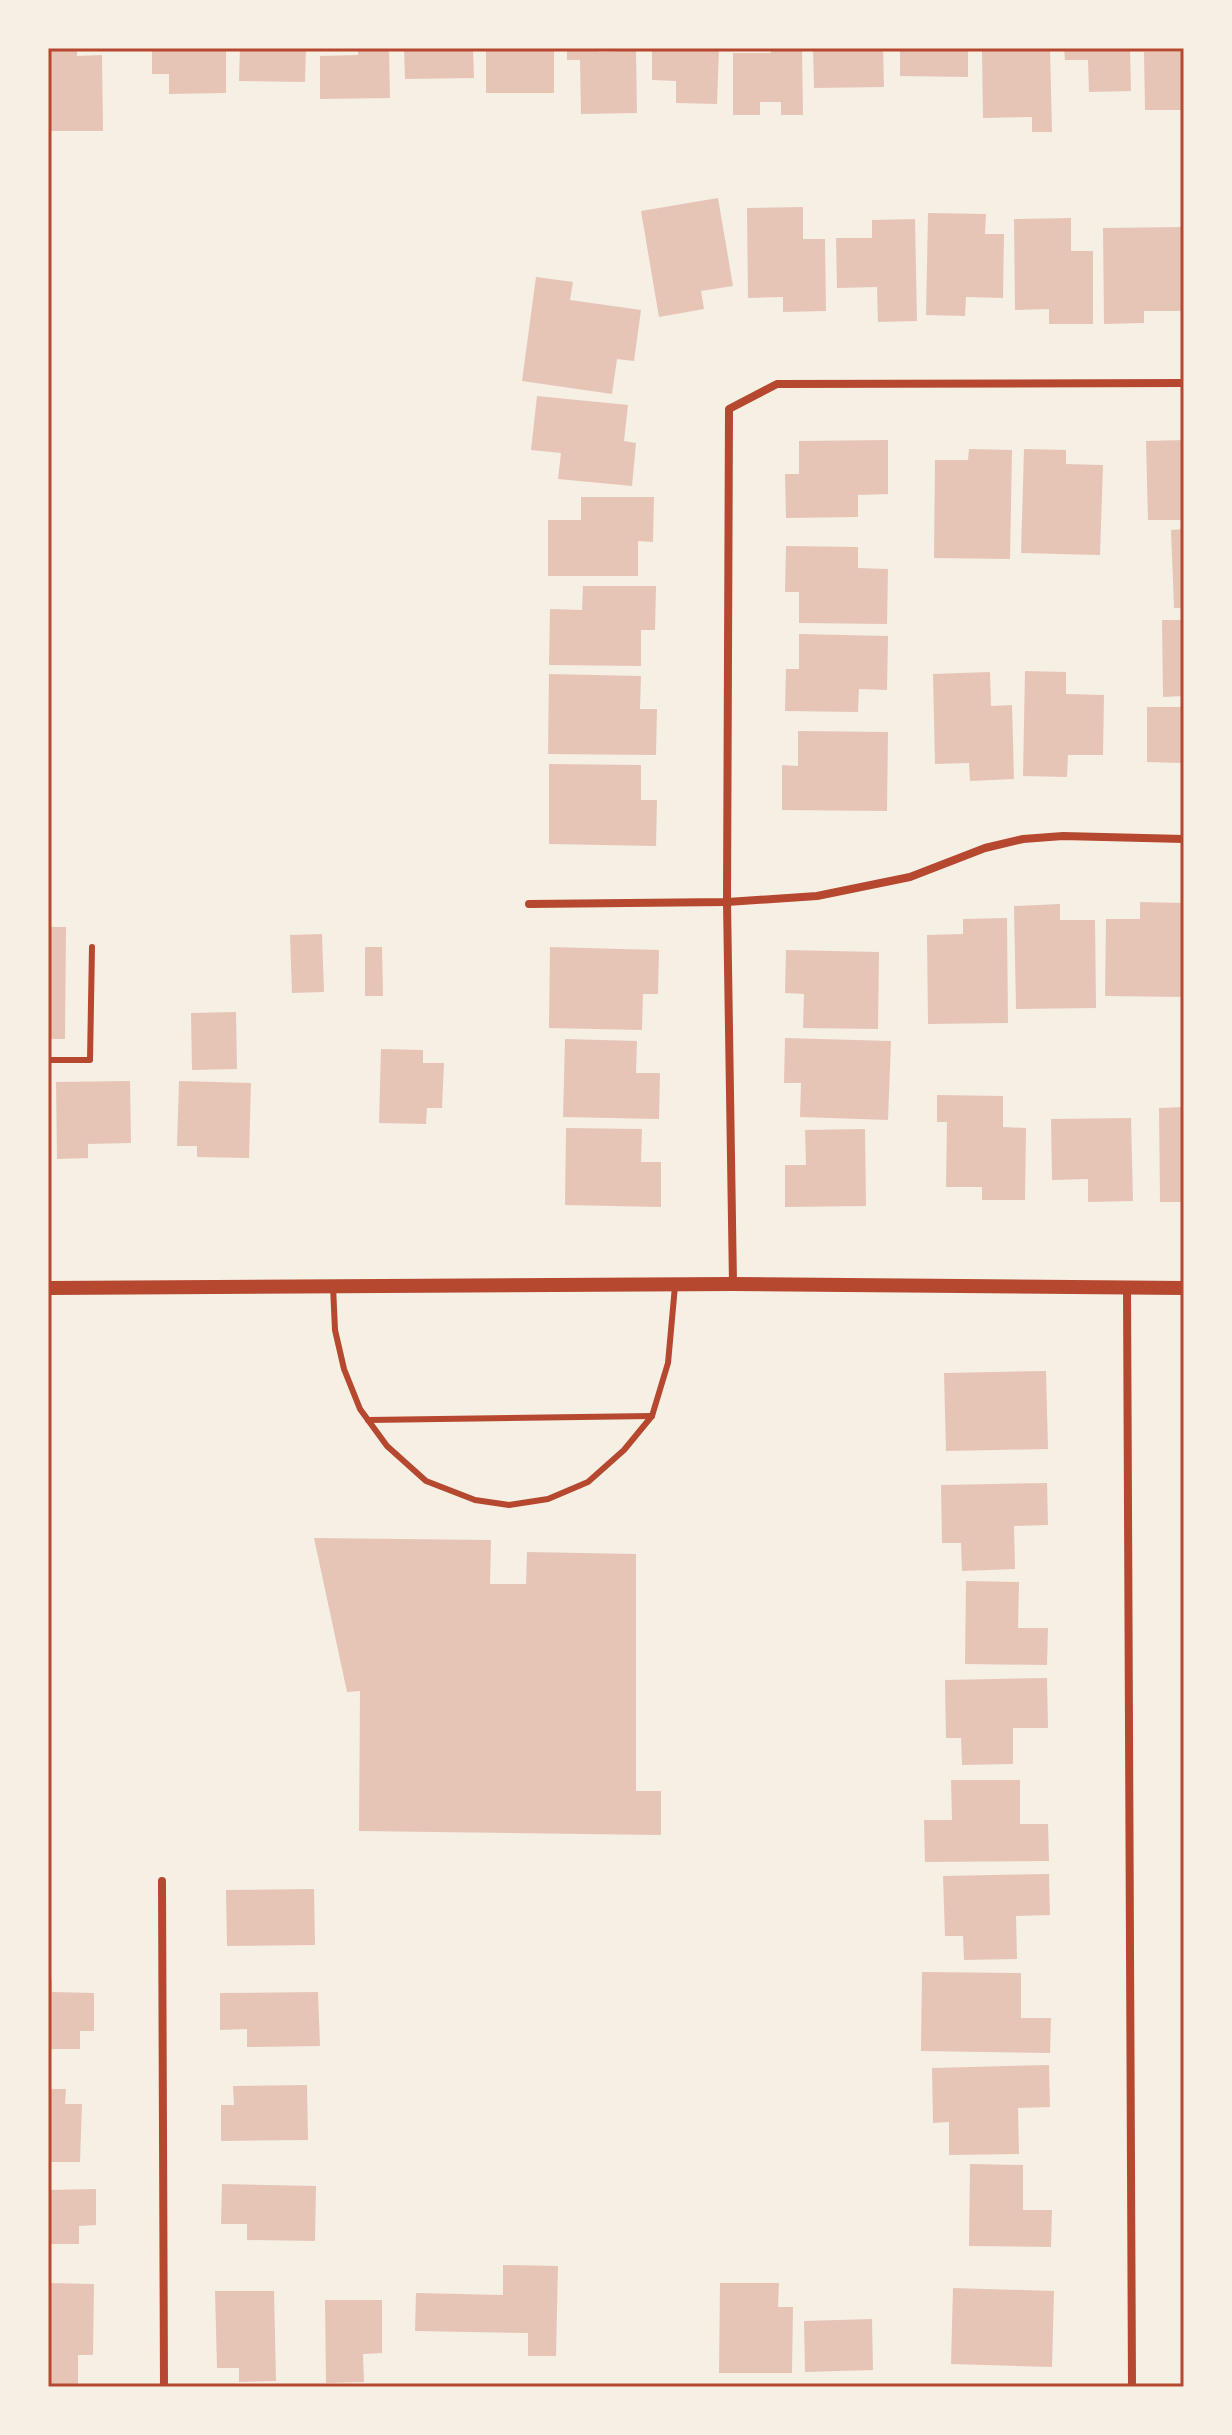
<svg xmlns="http://www.w3.org/2000/svg" width="1232" height="2435" font-family="Commissioner,sans-serif">
<rect width="100%" height="100%" fill="#f6efe4"/>
<g fill="#e6c5b7">
<path d="M48,48H77V56L102,55L103,131H50Z"/>
<path d="M152,48H226V93L169,94V74H152Z"/>
<path d="M240,48H306L305,82L239,81Z"/>
<path d="M358,48H389L390,98L320,99V56L358,55Z"/>
<path d="M404,48H473L474,78L405,79Z"/>
<rect x="486" y="48" width="68" height="45"/>
<path d="M567,48H599V52L636,50L637,113L581,114L580,60H567Z"/>
<path d="M652,48H719L717,104L676,103V81L652,80Z"/>
<path d="M771,48H802L803,115H781V102H760V115H733V53H771Z"/>
<path d="M813,48H883L884,87L814,88Z"/>
<path d="M900,48H968V77L900,76Z"/>
<path d="M1018,48H1050L1052,132H1032V117L983,118L982,51L1018,50Z"/>
<path d="M1064,48H1130L1131,91L1089,92L1088,60H1065Z"/>
<path d="M1144,52H1184V110H1145Z"/>
<path d="M718,198L733,286L701,291L704,309L659,317L641,211Z"/>
<path d="M803,207V239H825L826,311L783,312V297L748,298L747,208Z"/>
<path d="M928,213L986,214L985,234H1004L1003,298L966,297L965,316L926,315Z"/>
<path d="M1071,218V251H1093V324H1049V309L1015,310L1014,219Z"/>
<path d="M915,219L917,321L878,322L877,287L837,288L836,238H872V220Z"/>
<path d="M1181,227L1183,311H1144V323L1104,324L1103,228Z"/>
<path d="M536,277L573,282L570,300L641,310L634,361L617,359L612,394L522,381Z"/>
<path d="M537,396L628,405L624,441L636,443L632,486L558,479L561,453L531,450Z"/>
<path d="M888,440V494L858,495V517L786,518L785,474H799V441Z"/>
<path d="M1184,440V520H1148L1146,441Z"/>
<path d="M969,449L1012,450L1010,559L934,558L935,460H968Z"/>
<path d="M1024,449L1066,450V464L1103,465L1100,555L1021,553Z"/>
<path d="M581,497H654L653,542L638,541V576H548V520H581Z"/>
<path d="M1184,529V608H1174L1171,530Z"/>
<path d="M786,546L858,547V568L888,569L887,624L799,623V592H785Z"/>
<path d="M583,586H656L655,630H641V666L549,665L550,609L582,610Z"/>
<path d="M1162,620H1184V696L1163,697Z"/>
<path d="M799,634L888,636L887,690L859,689L858,712L785,711L786,669H799Z"/>
<path d="M1025,671L1066,672V694L1104,695L1103,755H1068L1067,777L1023,776Z"/>
<path d="M990,672L991,706L1012,705L1014,779L970,781L969,763L935,764L933,674Z"/>
<path d="M549,674L641,676L640,709H657L656,755L548,754Z"/>
<path d="M1147,707H1184V786H1181V763L1147,762Z"/>
<path d="M798,731L888,732L887,811L782,810V765L798,766Z"/>
<path d="M549,764L641,765V800H657L656,846L549,844Z"/>
<path d="M1140,902L1184,903L1183,997L1105,996L1106,919H1140Z"/>
<path d="M1060,904V920H1095L1096,1008L1016,1009L1014,906Z"/>
<path d="M1007,918L1008,1023L928,1024L927,935L963,934V919Z"/>
<path d="M48,927H66L65,1039H48Z"/>
<path d="M322,934L324,992L292,993L290,935Z"/>
<path d="M365,947H382L383,996H365Z"/>
<path d="M550,947L659,950L658,994H643L642,1030L549,1028Z"/>
<path d="M786,950L879,952L878,1029L803,1028L804,994L785,993Z"/>
<path d="M236,1012L237,1069L192,1070L191,1013Z"/>
<path d="M785,1038L891,1041L888,1120L800,1117L801,1083H784Z"/>
<path d="M565,1039L637,1041L636,1073H660L659,1119L563,1117Z"/>
<path d="M381,1049L423,1050V1063H444L442,1108H427L426,1124L379,1123Z"/>
<path d="M130,1081L131,1143L88,1144V1158L57,1159L56,1082Z"/>
<path d="M179,1081L251,1083L249,1158L197,1157V1146H177Z"/>
<path d="M937,1095L1003,1096V1127L1026,1128L1025,1200H982V1187H946L947,1122H937Z"/>
<path d="M1184,1107V1202H1160L1159,1108Z"/>
<path d="M1131,1118L1133,1201L1088,1202V1179L1052,1180L1051,1119Z"/>
<path d="M566,1128L642,1129L641,1162H661V1207L565,1205Z"/>
<path d="M865,1129L866,1206L785,1207V1165H806L805,1130Z"/>
<path d="M1046,1371L1048,1449L946,1451L944,1373Z"/>
<path d="M1047,1483L1048,1525L1014,1526L1015,1569L962,1571L961,1543H942L941,1485Z"/>
<path d="M314,1538L491,1540L490,1584H526L527,1552L636,1554V1791H661V1835L359,1831L360,1691L347,1692Z"/>
<path d="M966,1581L1019,1582L1018,1628H1048L1047,1665L965,1664Z"/>
<path d="M1047,1678L1048,1728H1013V1764L962,1765L961,1738H946L945,1680Z"/>
<path d="M951,1780H1020V1824H1048L1049,1861L925,1862L924,1820H952Z"/>
<path d="M1049,1874L1050,1915L1016,1916L1017,1959L964,1960L963,1936H945L943,1876Z"/>
<path d="M314,1889L315,1945L227,1946L226,1890Z"/>
<path d="M922,1972L1021,1973V2018H1051L1050,2053L921,2051Z"/>
<path d="M48,1979H52V1992L94,1993V2031H80V2049H48Z"/>
<path d="M318,1992L320,2046L247,2047V2029L220,2030V1993Z"/>
<path d="M1049,2065L1050,2107L1018,2108L1019,2154L949,2155V2122L933,2123L932,2068Z"/>
<path d="M307,2085L308,2140L221,2141V2105H234L233,2086Z"/>
<path d="M48,2089H66L65,2104H82L80,2162H48Z"/>
<path d="M970,2164L1023,2165V2210H1052L1051,2247L969,2246Z"/>
<path d="M222,2184L316,2186L315,2241L247,2240V2224H221Z"/>
<path d="M96,2189V2225L79,2226V2244H48V2190Z"/>
<path d="M503,2265L558,2266L556,2356H528V2333L415,2331L416,2293L503,2295Z"/>
<path d="M48,2283L94,2284L93,2355H78V2384H48Z"/>
<path d="M720,2283H779L778,2307H793L792,2373H719Z"/>
<path d="M953,2288L1054,2291L1052,2367L951,2364Z"/>
<path d="M215,2291H274L276,2381L239,2382V2368H217Z"/>
<path d="M325,2300H382V2353L363,2354L364,2382L326,2383Z"/>
<path d="M872,2319L873,2370L805,2372L804,2321Z"/>
</g>
<g fill="none" stroke-linecap="round" stroke-linejoin="round">
<g stroke="#b5482f" stroke-width="6">
<path d="M48,1060H90L92,947"/>
<path d="M333,1286L335,1330L344,1369L360,1409L387,1446L426,1481L475,1500L509,1505L548,1499L588,1482L624,1450L652,1416L668,1363L675,1286"/>
<path d="M368,1420L652,1416"/>
</g>
<g stroke="#b5482f" stroke-width="8">
<path d="M529,904L727,902L817,896L910,877L985,848L1023,839L1063,836L1184,839"/>
<path d="M733,1284L727,902L729,409L777,384L1184,383"/>
<path d="M1127,1288L1132,2387"/>
<path d="M162,1881L164,2387"/>
</g>
<path stroke="#b5482f" stroke-width="14" d="M48,1288L733,1284L1184,1288"/>
</g>
<rect width="1232" height="2435" fill="none" stroke="#f6efe4" stroke-width="100"/>
<rect x="50" y="50" width="1132" height="2335" fill="none" stroke="#b5482f" stroke-width="3"/>
</svg>
